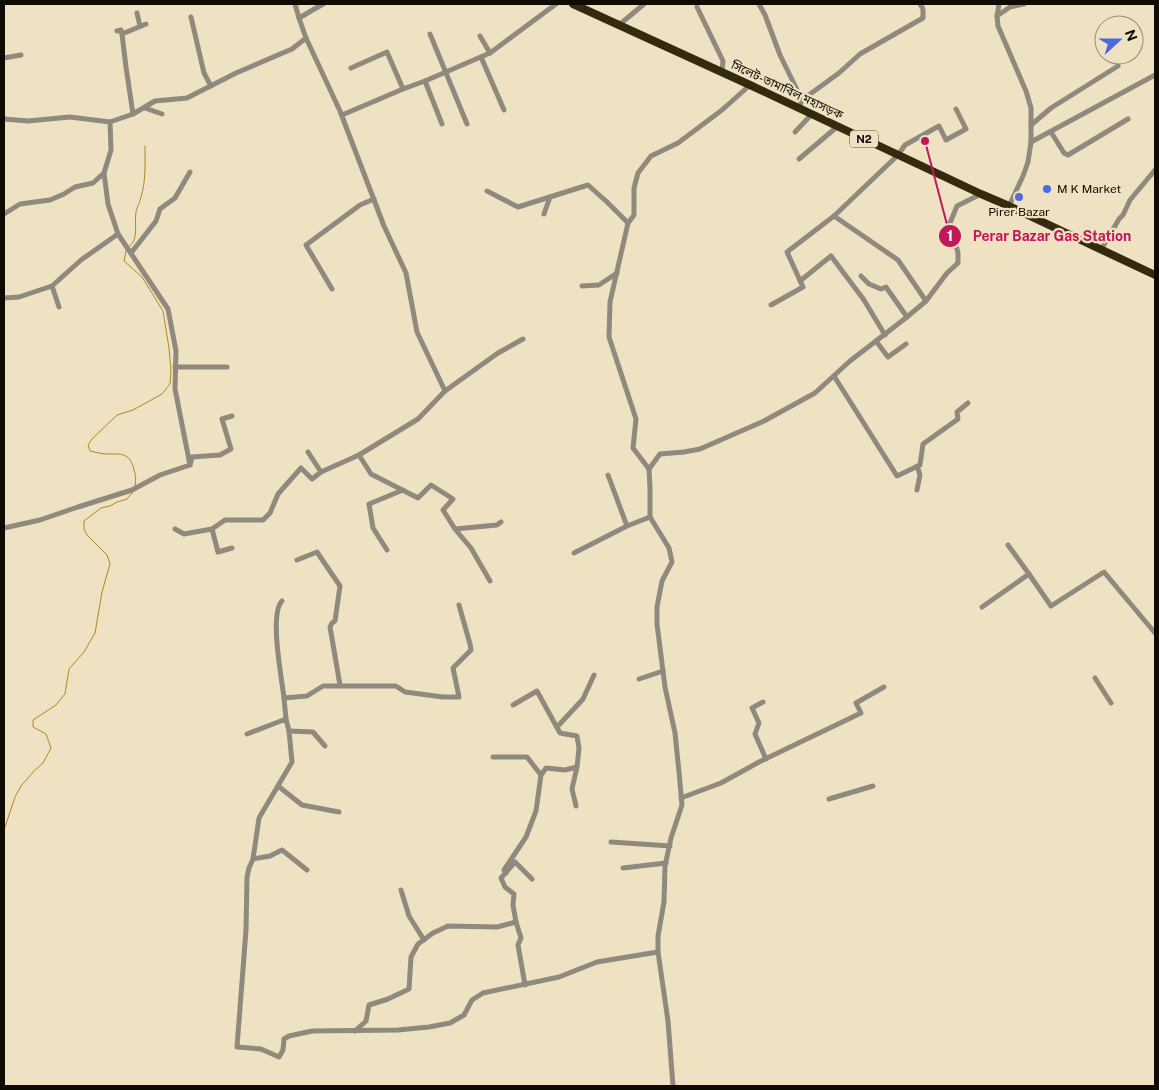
<svg xmlns="http://www.w3.org/2000/svg" width="1159" height="1090" font-family="'Public Sans','Noto Sans Bengali',sans-serif">
<rect width="100%" height="100%" fill="#efe2c2"/>
<g fill="none" stroke-linecap="round" stroke-linejoin="round">
<g stroke="#ad891f" stroke-width="1">
<path d="M130,246C139,238 134,223 136,212C137,207 140,202 141,197C146,181 145,163 145,146"/>
<path d="M126,251L124,261L142,277L163,311L169,348L171,371L170,384L162,394L133,410L117,415L92,439L88,445L90,451C95,452 101,454 106,454C121,454 130,452 134,470C136,475 136,480 135,486"/>
<path d="M4,830L15,797L21,786L34,771L43,763L51,748L46,734L33,727V720L56,705L65,694L69,669L84,652L95,633L102,592L110,564L107,555L87,535L84,529V521L101,508L110,506L117,502L127,499L133,492"/>
</g>
<g stroke="#8f8a7d" stroke-width="5">
<path d="M295,4L299,18"/>
<path d="M323,4L299,18L306,38L340,111L384,226L406,273L417,332L445,391"/>
<path d="M759,4L765,15L780,55L802,100"/>
<path d="M999,4L997,16L998,26L1026,91L1031,108V142L1028,162L1023,176L1009,206"/>
<path d="M697,7L723,61L722,72"/>
<path d="M137,13L140,26"/>
<path d="M997,16L1010,7L1024,4"/>
<path d="M191,17L204,73L211,86"/>
<path d="M619,25L644,4"/>
<path d="M117,31L121,30L122,34"/>
<path d="M430,34L467,124"/>
<path d="M480,36L490,53L556,4"/>
<path d="M481,57L504,110"/>
<path d="M4,58L21,55"/>
<path d="M351,68L387,52L403,89L425,81"/>
<path d="M145,108L162,114"/>
<path d="M799,108L802,100L839,73L860,54L923,18V9L920,4"/>
<path d="M133,114L126,67L122,34L146,24"/>
<path d="M342,115L403,89"/>
<path d="M4,118V119L28,121L70,117L110,122L133,114L155,101L187,98L236,73L292,49L306,38"/>
<path d="M442,124L425,81L490,53"/>
<path d="M1031,125L1051,108L1118,66"/>
<path d="M795,132L812,114"/>
<path d="M1051,132L1064,153L1068,155L1128,119"/>
<path d="M1031,142L1155,75"/>
<path d="M799,159L838,126"/>
<path d="M487,191L518,207L588,185L607,202L628,223"/>
<path d="M4,214L20,204L50,200L64,194L75,187L93,183L104,173"/>
<path d="M544,214L550,197"/>
<path d="M834,216L898,260L926,301"/>
<path d="M118,234L168,309L176,351L175,389L190,465"/>
<path d="M1101,250L1119,219L1123,215L1130,200L1155,170"/>
<path d="M131,253L156,221L160,209L175,198L190,172"/>
<path d="M861,276L869,284L881,289L886,287L907,317"/>
<path d="M800,281L831,256L864,300L885,335"/>
<path d="M52,286L59,307"/>
<path d="M582,286L599,285L617,273"/>
<path d="M332,289L306,245L360,205L374,199"/>
<path d="M4,298L19,297L52,286L81,260L118,234L108,204L104,173L111,150L110,122"/>
<path d="M771,305L803,287L787,252L834,216L898,155L905,145L939,126L946,140L966,129L956,109"/>
<path d="M876,341L888,357L906,344"/>
<path d="M175,367H227"/>
<path d="M834,376L897,476L920,465L923,444L958,419L957,412L968,403"/>
<path d="M308,452L321,472"/>
<path d="M359,455L418,419L445,391L498,353L523,339"/>
<path d="M191,462L192,457L220,455L231,449L222,419L232,416"/>
<path d="M917,466L920,475L917,490"/>
<path d="M649,469L660,454L684,452L700,449L764,421L815,393L850,361L907,317L926,301L947,273L958,263V253L950,223L957,206L981,194"/>
<path d="M608,475L627,526"/>
<path d="M4,528L40,520L78,507L132,490L160,475L190,465"/>
<path d="M175,529L184,534L212,529L225,520H263L270,513L278,494L301,468L312,479L321,472L359,455L371,474L418,498L431,485L453,499L443,510L455,529L497,525L501,522"/>
<path d="M212,529L218,552L232,548"/>
<path d="M455,529L471,548L490,581"/>
<path d="M1008,545L1029,574"/>
<path d="M387,550L373,528L369,504L403,490"/>
<path d="M574,553L627,526L650,517"/>
<path d="M297,560L317,552L340,586L335,621L332,623L330,627L340,685"/>
<path d="M282,601C269,614 282,679 284,698"/>
<path d="M982,607L1029,574L1051,606L1104,572L1155,633"/>
<path d="M1095,678L1111,703"/>
<path d="M639,679L663,671"/>
<path d="M763,702L752,708L759,723L755,734L766,759"/>
<path d="M513,705L537,691L560,733L577,736L579,748L577,767"/>
<path d="M286,719L284,698L307,696L323,686H396L405,692L443,697H459L453,668L471,650L470,644L459,605"/>
<path d="M557,727L583,699L594,675"/>
<path d="M289,731L313,732L325,746"/>
<path d="M247,734L286,719L289,731L292,762L259,818L253,859L249,868L247,877L246,930L237,1047L261,1049L279,1057L283,1050L284,1039L289,1036L312,1031L398,1030L429,1027L450,1023L464,1015L472,1000L483,993L559,977L597,962L658,952"/>
<path d="M493,757H527L541,775"/>
<path d="M278,786L302,805L339,812"/>
<path d="M681,798L721,783L759,762L861,713L856,703L884,687"/>
<path d="M829,799L873,786"/>
<path d="M611,842L670,846"/>
<path d="M253,859L270,856L282,850L307,870"/>
<path d="M623,868L666,863"/>
<path d="M506,873L504,870L526,837L536,811L541,775L546,768L565,770L577,767L572,789L576,806"/>
<path d="M401,890L409,916L424,940"/>
<path d="M525,985L518,945L521,938L516,922L513,905L514,894L505,887L501,878L515,862L532,879"/>
<path d="M355,1031L366,1021L369,1005L388,999L409,989L411,957L418,944L433,933L448,926L497,927L516,922"/>
<path d="M673,1086L668,1021L658,952V936L664,902L665,866L671,838L682,805L679,772L675,733L665,687L657,624V607L662,581L672,562L669,548L650,517V488L649,469L633,448L636,419L609,337L610,302L628,223L634,215V188L638,173L651,156L678,143L722,110L750,85"/>
</g>
<path stroke="#342a0e" stroke-width="8" d="M573,4L750,85L981,194L1009,206L1155,275"/>
</g>
<g fill="#4c6bdf" stroke="#efe2c2" stroke-width="2">
<circle cx="1047" cy="189" r="5"/>
<circle cx="1019" cy="197" r="5"/>
</g>
<g text-anchor="middle" stroke-width="4.5" stroke-linejoin="round" paint-order="stroke">
<rect fill="#efe2c2" stroke="#524c3c" stroke-width="1" x="850" y="130.5" width="28" height="17" rx="4"/>
<g font-size="11" font-weight="bold" fill="#0f0b02">
<text x="864" y="143">N2</text>
</g>
<g font-size="12" fill="#0f0b02" stroke="#efe2c2">
<text transform="translate(787 90) rotate(25)" y="4">সিলেট-তামাবিল মহাসড়ক</text>
</g>
<g font-size="12" fill="#0f0b02" stroke="#efe2c2" text-anchor="start">
<text x="1057" y="193">M K Market</text>
<text x="1019" y="216" text-anchor="middle">Pirer Bazar</text>
</g>
</g>
<path fill="none" stroke="#c2185b" stroke-width="2" d="M925 141L950 236"/>
<g fill="#c2185b" stroke="#efe2c2" stroke-width="2">
<circle cx="925" cy="141" r="5"/>
<circle cx="950" cy="236" r="12"/>
</g>
<g font-size="15" text-anchor="middle" font-weight="bold" fill="#fff">
<text x="950" y="241">1</text>
</g>
<g font-size="14" text-anchor="middle" font-weight="bold" fill="#c2185b" stroke="#efe2c2" stroke-width="4.5" stroke-linejoin="round" paint-order="stroke">
<text x="1052" y="241">Perar Bazar Gas Station</text>
</g>
<rect width="1159" height="1090" fill="none" stroke="#0f0b02" stroke-width="10"/>
<g transform="translate(1119 40) rotate(69)"><circle r="24" fill="#efe2c2" stroke="#958c75"/>
<path d="M0-4L9 19L0 12L-9 19Z" fill="#4c6bdf"/>
<text y="-8" font-size="14" font-weight="bold" text-anchor="middle" fill="#0f0b02">N</text>
</g>
</svg>
